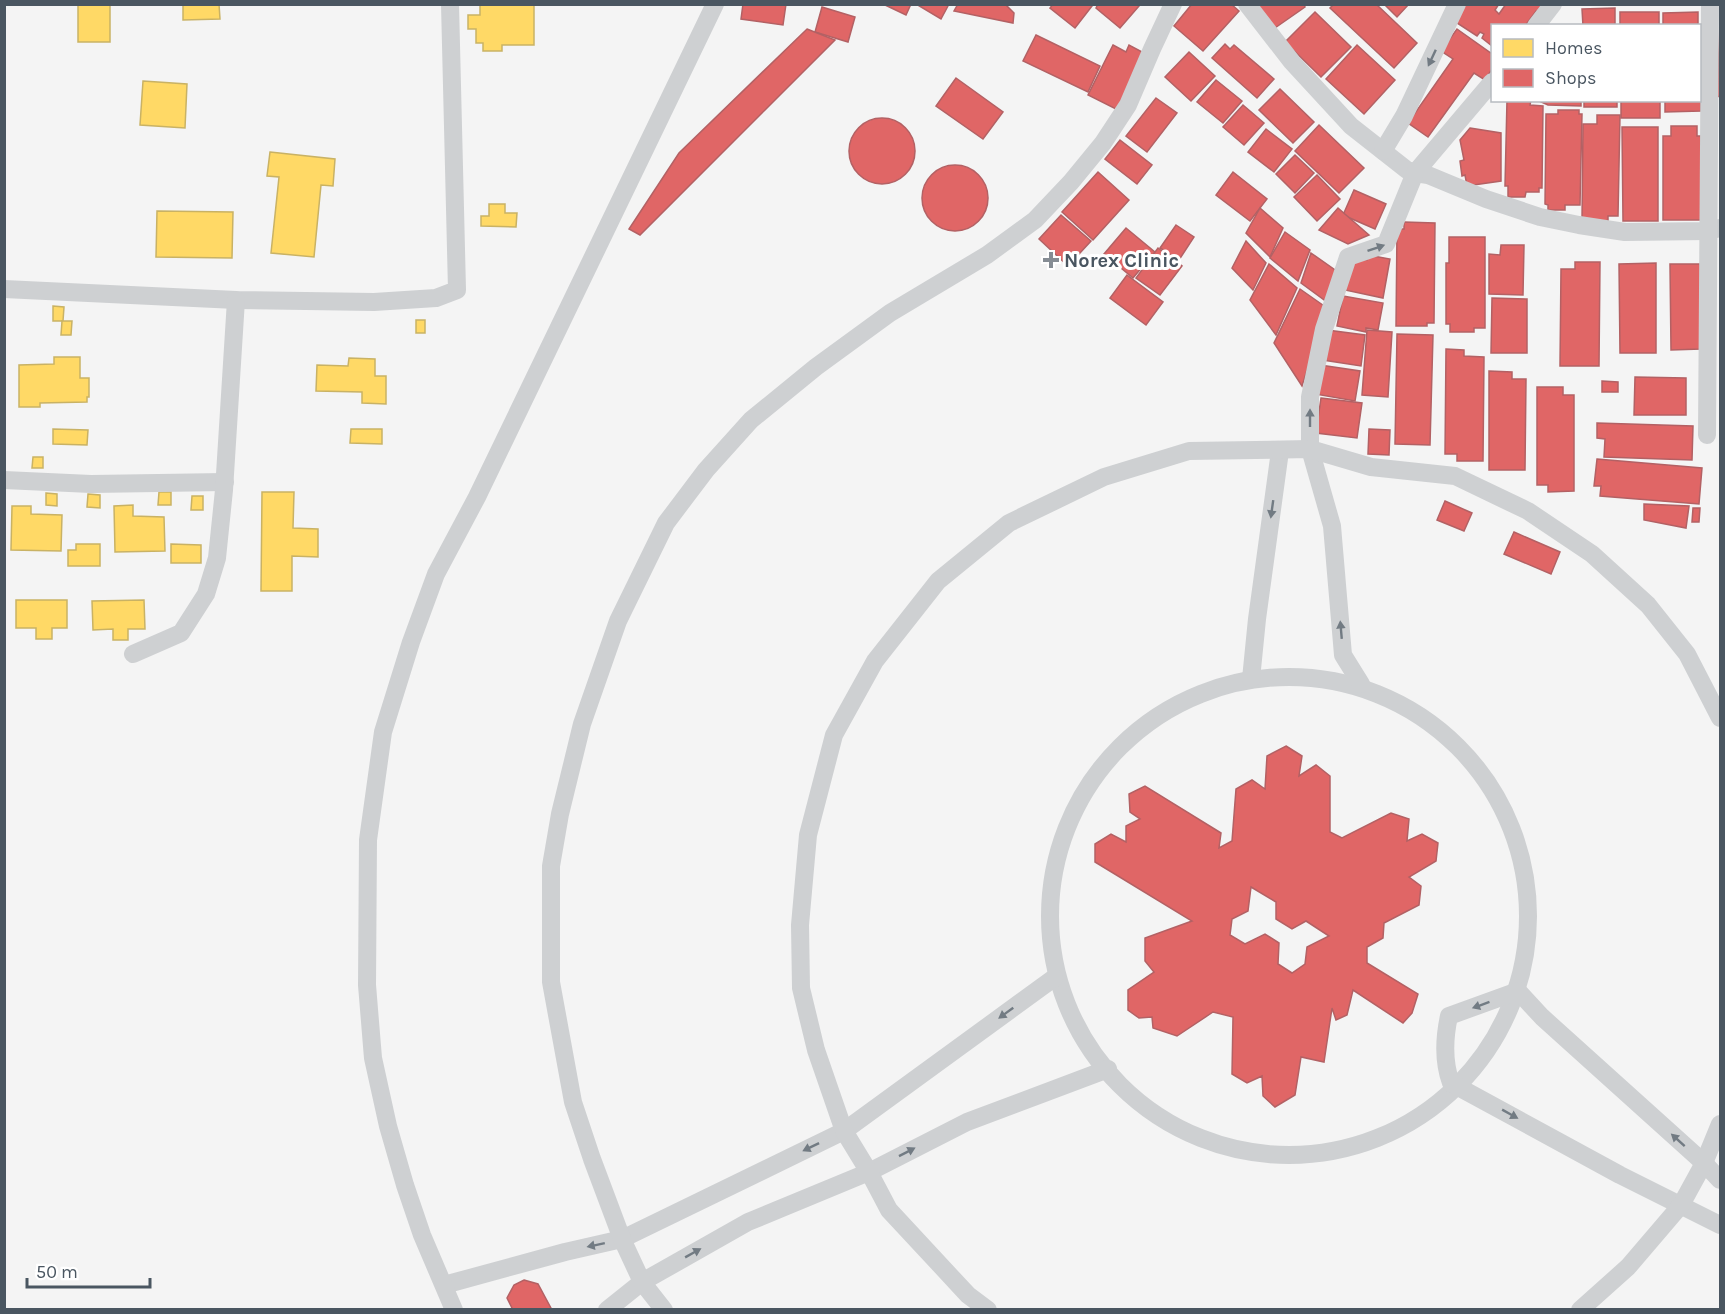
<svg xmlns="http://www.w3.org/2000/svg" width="1725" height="1314" font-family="Karla,sans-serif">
<rect width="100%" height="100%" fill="#f4f4f4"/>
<g fill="#ffd966" stroke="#c9b264" stroke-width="1.5">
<rect x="78" y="4" width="32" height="38"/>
<path d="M183,4H219L220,19L183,20Z"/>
<path d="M480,4H534V45H502V51H483V43H476V29H468V15H480Z"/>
<path d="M143,81L187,84L185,128L140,125Z"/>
<path d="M270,152L335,159L333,186L321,185L314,257L271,253L279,177L267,176Z"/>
<path d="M489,204H505V213H517L516,227L481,226V216H489Z"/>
<path d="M157,211L233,212L232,258L156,257Z"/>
<path d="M53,306L64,307L63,321H53Z"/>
<rect x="416" y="320" width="9" height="13"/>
<path d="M62,321H72L71,335H61Z"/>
<path d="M54,357H80V378H89V397H87V402L40,403V407H19V365L54,364Z"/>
<path d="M349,358L375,359V376H386V404L362,403V392L316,391L317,365L348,366Z"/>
<path d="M53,429L88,430L87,445L53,444Z"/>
<path d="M351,429H382V444L350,443Z"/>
<path d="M33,457H43V468H32Z"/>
<path d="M159,492H171V505H158Z"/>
<path d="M262,492H294L293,528L318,529V557L292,556V591H261Z"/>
<path d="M46,493L57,494V506L46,505Z"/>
<path d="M88,494L100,495V508L87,507Z"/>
<path d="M192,496H203V510H191Z"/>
<path d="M133,505V516L164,517L165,551L115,552L114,506Z"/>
<path d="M12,506H31V514L62,515L61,551L11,550Z"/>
<path d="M76,544H100V566H68V550H76Z"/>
<path d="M171,544L201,545V563H171Z"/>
<path d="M16,600H67V628H52V639H36V628H16Z"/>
<path d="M144,600L145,629H128V640H113V629L93,630L92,601Z"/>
</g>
<g fill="#e06666" stroke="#b36164" stroke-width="1.5" fill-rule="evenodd">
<path d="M743,4H786L783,25L741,19Z"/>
<path d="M883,4H911L906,15Z"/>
<path d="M916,4H949L941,19Z"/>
<path d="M958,4H1005L1014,13L1013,23L954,11Z"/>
<path d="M1053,4H1090L1092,6L1075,28L1050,8Z"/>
<path d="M1098,4H1137L1139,6L1120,28L1096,8Z"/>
<path d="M1192,4H1231L1239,11L1203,51L1174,26Z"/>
<path d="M1255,4H1304L1305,7L1272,30Z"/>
<path d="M1334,4H1376L1417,43L1394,68L1330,8Z"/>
<path d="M1384,4H1409L1397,17Z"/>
<path d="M1466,4H1499L1495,10L1499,14L1506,4H1546L1540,14L1536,11L1525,26H1492V46L1482,38L1484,34L1480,32L1477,36L1454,21Z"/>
<path d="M822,7L855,17L848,42L815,32Z"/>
<path d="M1615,8V26H1583L1582,9Z"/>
<path d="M1315,12L1351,47L1321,77L1285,42Z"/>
<rect x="1620" y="12" width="39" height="14"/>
<path d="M1698,12V26H1663V13Z"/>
<path d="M1720,23V97L1717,96Z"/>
<path d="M807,29L835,40L640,235L629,229L679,153Z"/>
<path d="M1457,29L1492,54V69L1485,80L1474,73L1428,137L1408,123L1453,59L1441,51Z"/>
<path d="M1036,35L1100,66L1088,92L1023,61Z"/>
<path d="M1225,44L1230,49L1234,45L1274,79L1257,98L1212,58Z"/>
<path d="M1113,45L1126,52L1129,45L1146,54L1118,110L1088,95Z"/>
<path d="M1357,45L1395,80L1364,114L1326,79Z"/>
<path d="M1189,52L1215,76L1191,101L1165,77Z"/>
<path d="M1700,65L1701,111L1665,112V100H1700Z"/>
<path d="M956,78L1003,112L983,139L936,106Z"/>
<path d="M1216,80L1242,101L1223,123L1197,102Z"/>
<path d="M1280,89L1314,122L1293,143L1259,110Z"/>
<path d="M1156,98L1177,113L1147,152L1126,136Z"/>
<path d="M1507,100H1531L1530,105L1543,106L1542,188H1539V192H1526L1525,197H1508V186H1505Z"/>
<path d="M1537,100H1581V106L1548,105Z"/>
<rect x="1584" y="100" width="33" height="7"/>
<rect x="1621" y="100" width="39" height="18"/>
<path d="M1243,105L1264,123L1244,145L1223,127Z"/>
<path d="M1558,110H1579V114H1582L1580,205H1565V210H1548V205L1545,204L1546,114H1558Z"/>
<path d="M1597,115H1620L1618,216H1608V221H1582L1583,124H1597Z"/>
<circle cx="882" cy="151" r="33"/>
<path d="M1319,125L1364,168L1339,193L1295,151Z"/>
<path d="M1671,126H1697V136H1701V220H1663V136H1671Z"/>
<path d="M1622,127H1658V221H1623Z"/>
<path d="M1470,128L1501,133V181L1467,186L1465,175L1462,176L1460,161L1464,160L1460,140Z"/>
<path d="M1266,129L1292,149L1274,172L1248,152Z"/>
<path d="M1120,140L1152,165L1137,184L1105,159Z"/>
<path d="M1295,155L1314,173L1295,193L1276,174Z"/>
<circle cx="955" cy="198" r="33"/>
<path d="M1098,172L1129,200L1093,240L1062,212Z"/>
<path d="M1233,172L1267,199L1250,221L1216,195Z"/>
<path d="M1317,175L1340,199L1317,221L1294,197Z"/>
<path d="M1354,190L1386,204L1375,229L1343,215Z"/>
<path d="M1260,208L1283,228L1270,257L1246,233Z"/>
<path d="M1338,208L1369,235L1348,244L1319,230Z"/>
<path d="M1061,215L1091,241L1068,266L1039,239Z"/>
<path d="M1404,222L1435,223L1434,323H1427V326H1396L1397,229H1404Z"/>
<path d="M1176,225L1194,237L1179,260L1160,248Z"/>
<path d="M1126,228L1155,252L1133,278L1104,254Z"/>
<path d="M1285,232L1310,250L1298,281L1270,258Z"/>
<path d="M1449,237H1485V328H1474V332H1450V324H1446V263H1449Z"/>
<path d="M1246,241L1266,263L1253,290L1232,268Z"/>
<path d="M1501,245H1524L1523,295L1489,294V254L1500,255Z"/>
<path d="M1158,248L1182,266L1160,295L1136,278Z"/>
<path d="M1311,253L1338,272L1327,302L1301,283Z"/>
<path d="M1368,255L1390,259L1383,298L1345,290L1351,257L1367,260Z"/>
<path d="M1575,262H1600L1599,366H1560L1561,269H1575Z"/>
<path d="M1656,263V353H1620L1619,264Z"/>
<path d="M1269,264L1297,288L1276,335L1250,300Z"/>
<path d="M1670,264H1700L1701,349L1671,350Z"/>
<path d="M1127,275L1163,302L1146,325L1110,298Z"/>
<path d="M1300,289L1327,308L1302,386L1274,343Z"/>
<path d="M1343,296L1383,303L1378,330L1366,328V332L1337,326Z"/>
<path d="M1492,298L1527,299V353H1491Z"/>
<path d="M1327,330L1365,335L1361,366L1323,360Z"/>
<path d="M1367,330L1392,332L1388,397L1362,395Z"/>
<path d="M1397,334L1433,335L1430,445L1395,444Z"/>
<path d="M1446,349L1464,350V356L1484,357L1483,461H1457V454H1445Z"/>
<path d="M1320,365L1360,371L1355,401L1315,394Z"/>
<path d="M1489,371L1512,372V379H1526L1525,470H1489Z"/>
<path d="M1635,377L1686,378V415H1634Z"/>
<path d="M1602,381L1618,382V392H1602Z"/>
<path d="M1537,387H1563V395H1574V491L1548,492V485H1537Z"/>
<path d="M1321,398L1362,403L1357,438L1316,433Z"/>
<path d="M1597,423L1693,426L1692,460L1604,457L1605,439L1597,438Z"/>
<path d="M1369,429L1390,430L1389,455L1368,454Z"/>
<path d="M1597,459L1702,468L1699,504L1600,496L1601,486H1594Z"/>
<path d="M1445,501L1472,513L1464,531L1437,520Z"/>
<path d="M1644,504L1689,506L1686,528L1644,520Z"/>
<path d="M1693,508H1700L1699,522H1692Z"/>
<path d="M1514,532L1560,552L1551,574L1504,554Z"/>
<path d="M1286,746L1302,756L1299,776L1316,765L1330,776V832L1342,838L1391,813L1409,819L1407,841L1422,834L1438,843L1436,861L1409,877L1421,886L1419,905L1384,923L1383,938L1367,947V963L1418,994L1412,1013L1403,1023L1353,990L1347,1015L1336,1020L1332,1008L1324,1062L1301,1057L1295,1095L1275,1107L1263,1096L1262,1076L1247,1083L1232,1074L1233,1017L1213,1012L1177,1036L1153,1028L1152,1017L1139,1018L1128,1010V990L1154,972L1145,961V938L1192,921L1095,862V844L1111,834L1126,842V826L1140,819L1130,812L1129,794L1145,786L1221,833L1219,848L1232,841L1236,789L1252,780L1265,789L1267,756ZM1251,887L1276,902V919L1292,929L1306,921L1329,936L1307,947L1305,964L1292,973L1278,964L1279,943L1265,934L1245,944L1230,935L1232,919L1248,911Z"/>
<path d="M524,1280L538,1284L552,1310H513L507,1298L514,1285Z"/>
</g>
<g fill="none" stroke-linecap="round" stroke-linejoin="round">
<g stroke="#ced0d2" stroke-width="18">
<path d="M1247,4L1292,62L1351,126L1407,170L1415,173L1428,175L1486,199L1540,217L1579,225L1625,232L1708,231L1720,228"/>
<path d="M1536,26L1553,4"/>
<path d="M1383,151L1404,116L1457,4"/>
<path d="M4,289L236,300L374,302L436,298L457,290L450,4"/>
<path d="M1707,435L1710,4"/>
<path d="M4,480L91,484L225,482"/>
<path d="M133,654L181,633L206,594L217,558L224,490L236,300"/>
<circle cx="1289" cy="916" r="239"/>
<path d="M1251,679L1257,619L1280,451"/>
<path d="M1361,684L1343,655L1332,526L1310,449V397L1324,329L1348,257L1386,244L1415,173L1492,82"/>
<path d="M1720,1180L1704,1163L1542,1017L1518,991L1449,1016C1444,1039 1443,1061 1451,1083L1620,1175L1720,1225"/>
<path d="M444,1285L565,1252L622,1239L844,1131L1054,978"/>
<path d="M454,1310L422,1235L405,1185L388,1126L373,1058L367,985L368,840L383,732L411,642L436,574L477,497L715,4"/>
<path d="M607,1310L642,1282L748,1222L869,1172L967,1122L1108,1069"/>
<path d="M664,1310L642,1282L622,1239L592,1159L573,1102L551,982V866L560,814L582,724L618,621L666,523L706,470L751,420L816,367L890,313L987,255L1035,220L1071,182L1103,143L1128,105L1152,49L1173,4"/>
<path d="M988,1310L968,1295L889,1210L869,1172L844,1131L816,1050L801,988L800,925L808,835L834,735L875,661L938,581L1009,523L1104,477L1189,451L1310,449L1371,467L1455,476L1528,511L1592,554L1648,605L1687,654L1720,718"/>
<path d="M1580,1310L1628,1267L1681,1205L1704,1163L1720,1124"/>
</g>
</g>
<defs><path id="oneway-solid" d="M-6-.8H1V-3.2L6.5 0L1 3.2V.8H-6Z" transform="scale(1.5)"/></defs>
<g fill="#727b83">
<use href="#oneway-solid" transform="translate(1432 58) rotate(115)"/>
<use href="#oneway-solid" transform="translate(1376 248) rotate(-19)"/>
<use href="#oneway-solid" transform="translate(1310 418) rotate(-90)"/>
<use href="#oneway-solid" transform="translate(1272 509) rotate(98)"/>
<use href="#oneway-solid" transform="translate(1341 630) rotate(-95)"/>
<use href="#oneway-solid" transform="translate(1481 1005) rotate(160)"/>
<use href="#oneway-solid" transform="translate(1006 1013) rotate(144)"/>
<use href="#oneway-solid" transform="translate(1510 1114) rotate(29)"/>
<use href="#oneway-solid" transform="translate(1678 1140) rotate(-138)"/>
<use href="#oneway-solid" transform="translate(811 1147) rotate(154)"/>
<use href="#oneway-solid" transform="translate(907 1152) rotate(-27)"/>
<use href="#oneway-solid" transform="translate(596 1245) rotate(168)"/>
<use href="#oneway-solid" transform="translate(693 1253) rotate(-29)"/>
</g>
<path fill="#868d94" stroke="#fff" stroke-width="2" d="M1048 251h6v6h6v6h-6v6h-6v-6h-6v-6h6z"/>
<g text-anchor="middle" stroke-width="6" stroke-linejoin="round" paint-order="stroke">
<g font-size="20" font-weight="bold" fill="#4a5661" stroke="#fff" text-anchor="start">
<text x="1064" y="267">Norex Clinic</text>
</g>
</g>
<rect width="1725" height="1314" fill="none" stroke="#4a5661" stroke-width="12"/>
<rect x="1491" y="24" width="210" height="78" fill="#ffffff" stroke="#b7bbc0" stroke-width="1.5"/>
<rect x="1503" y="39" width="30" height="18" fill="#ffd966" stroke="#b7bbc0" stroke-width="1.5"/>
<text x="1545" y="54" font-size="18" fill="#4a5661">Homes</text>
<rect x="1503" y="69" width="30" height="18" fill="#e06666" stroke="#b7bbc0" stroke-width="1.5"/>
<text x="1545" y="84" font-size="18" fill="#4a5661">Shops</text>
<path d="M27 1278v9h123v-9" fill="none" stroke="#4a5661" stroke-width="3"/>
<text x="36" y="1278" font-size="18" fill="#4a5661" stroke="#ffffff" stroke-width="4.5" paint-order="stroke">50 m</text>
</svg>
